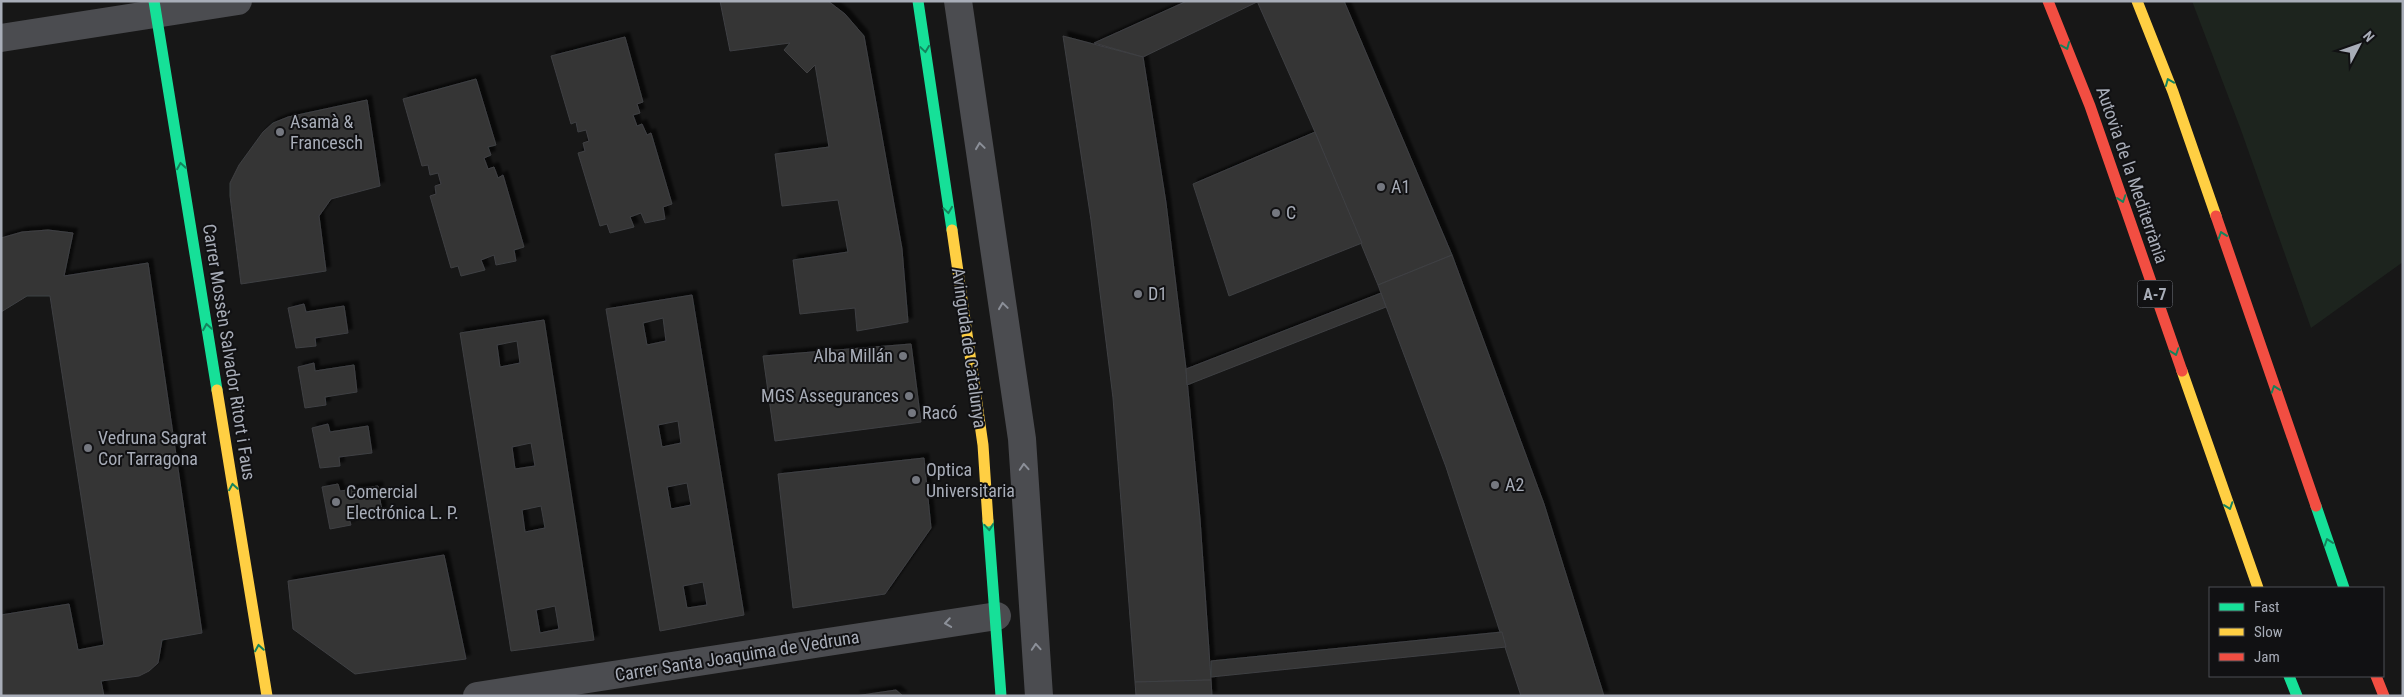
<svg xmlns="http://www.w3.org/2000/svg" width="2404" height="697" font-family="'Roboto Condensed',sans-serif">
<defs>
<filter id="shadow"><feDropShadow dx="4.5" dy="-4.5" stdDeviation="1" flood-color="#0009"/></filter>
</defs>
<rect width="100%" height="100%" fill="#171717"/>
<path fill="#1d241e" d="M2192,1H2403V262L2311,328L2241,130Z"/>
<g fill="#353536" stroke="#3f4043" fill-rule="evenodd" filter="url(#shadow)">
<path d="M720,1H828L845,14L864,36L902,249L908,322L857,331L855,308L800,314L793,260L848,252L838,200L782,206L775,154L829,147L815,65L807,73L784,50L790,43L730,51Z"/>
<path d="M1187,1L1257,2L1143,57L1094,43Z"/>
<path d="M1344,1L1452,255L1378,285L1315,132L1257,1Z"/>
<path d="M1063,36L1143,57L1166,203L1186,369L1200,519L1211,680L1135,682L1113,398L1091,220Z"/>
<path d="M625,37L643,102L637,104L640,113L633,115L637,126L642,124L647,135L651,133L672,204L663,207L665,219L645,223L641,213L630,217L634,227L610,233L607,224L600,226L578,153L585,151L583,143L589,141L586,130L578,132L576,122L571,124L551,56Z"/>
<path d="M476,79L496,145L488,147L491,155L484,158L488,169L494,167L498,178L503,175L524,247L514,250L516,261L496,265L494,255L481,260L485,270L461,276L458,266L451,268L430,196L436,194L435,186L441,184L438,173L430,175L428,165L422,166L403,99Z"/>
<path d="M367,100L380,186L331,199L319,216L326,271L241,284L230,196V183L239,165L263,132L273,123L288,117Z"/>
<path d="M1315,132L1362,243L1229,296L1193,184Z"/>
<path d="M48,230L73,233L64,276L148,263L202,633L162,640L158,663L149,671L139,676L101,681L104,696H1V615L69,604L78,650L104,645L50,296H27L1,312V238L22,232Z"/>
<path d="M1452,255L1544,504L1604,696H1521L1446,467L1378,285Z"/>
<path d="M1381,293L1386,307L1187,385L1186,369Z"/>
<path d="M692,295L744,615L660,631L606,309ZM663,318L666,341L647,345L643,323ZM678,421L681,443L662,447L658,425ZM687,483L691,505L671,509L667,487ZM703,582L707,605L687,608L683,586Z"/>
<path d="M304,304L306,312L344,306L348,333L315,338L316,346L296,348L288,308Z"/>
<path d="M544,320L594,640L511,651L460,333ZM517,341L520,363L500,367L497,345ZM531,443L535,466L515,469L512,447ZM541,506L545,528L525,532L522,510ZM555,606L559,629L540,633L536,610Z"/>
<path d="M911,344L921,422L775,441L763,356Z"/>
<path d="M314,363L315,371L354,365L357,392L325,397L326,405L305,408L298,367Z"/>
<path d="M328,424L330,432L368,426L372,453L339,457L340,466L320,468L312,428Z"/>
<path d="M924,458L931,528L885,594L793,608L778,474Z"/>
<path d="M338,484L340,491L378,486L382,512L349,518L351,525L330,529L322,487Z"/>
<path d="M444,555L466,659L355,674L293,629L288,581Z"/>
<path d="M1502,632L1506,647L1211,677V661Z"/>
<path d="M1211,680L1212,696H1136L1135,682Z"/>
<path d="M896,690L903,696H855Z"/>
</g>
<g fill="none" stroke-linecap="round" stroke-linejoin="round">
<g stroke="#4b4c50" stroke-width="28">
<path d="M958,1L1022,439L1039,696"/>
<path d="M1,38L238,1"/>
<path d="M477,696L997,616"/>
</g>
<g stroke="#16e098" stroke-width="11">
<path d="M154,1L217,390"/>
<path d="M918,1L952,230"/>
<path d="M2316,506L2344,588"/>
<path d="M988,521L1001,696"/>
<path d="M2289,676L2297,696"/>
</g>
<g stroke="#ffcf43" stroke-width="11">
<path d="M2137,1L2173,92L2216,216"/>
<path d="M952,230L983,445L988,521"/>
<path d="M2182,371L2258,588"/>
<path d="M217,390L267,696"/>
</g>
<g stroke="#f24e42" stroke-width="11">
<path d="M2048,1L2090,106L2182,371"/>
<path d="M2216,216L2316,506"/>
<path d="M2376,676L2384,696"/>
</g>
</g>
<defs><path id="oneway-chevron" d="M-2-3.5L2.5 0L-2 3.5" fill="none" stroke-width="1.6" stroke-linecap="round" stroke-linejoin="round" transform="scale(1.25)"/></defs>
<g stroke="#14835c">
<use href="#oneway-chevron" transform="translate(2066 46) rotate(68)"/>
<use href="#oneway-chevron" transform="translate(925 49) rotate(82)"/>
<use href="#oneway-chevron" transform="translate(2169 82) rotate(-112)"/>
<use href="#oneway-chevron" transform="translate(181 166) rotate(-99)"/>
<use href="#oneway-chevron" transform="translate(2122 199) rotate(71)"/>
<use href="#oneway-chevron" transform="translate(948 210) rotate(82)"/>
<use href="#oneway-chevron" transform="translate(2222 235) rotate(-109)"/>
<use href="#oneway-chevron" transform="translate(207 327) rotate(-99)"/>
<use href="#oneway-chevron" transform="translate(2175 352) rotate(71)"/>
<use href="#oneway-chevron" transform="translate(2275 389) rotate(-109)"/>
<use href="#oneway-chevron" transform="translate(233 487) rotate(-99)"/>
<use href="#oneway-chevron" transform="translate(2229 506) rotate(71)"/>
<use href="#oneway-chevron" transform="translate(989 527) rotate(85)"/>
<use href="#oneway-chevron" transform="translate(2328 542) rotate(-109)"/>
<use href="#oneway-chevron" transform="translate(259 648) rotate(-99)"/>
</g>
<g stroke="#8c9099">
<use href="#oneway-chevron" transform="translate(980 146) rotate(-98)"/>
<use href="#oneway-chevron" transform="translate(1003 306) rotate(-98)"/>
<use href="#oneway-chevron" transform="translate(1024 467) rotate(-94)"/>
<use href="#oneway-chevron" transform="translate(948 623) rotate(171)"/>
<use href="#oneway-chevron" transform="translate(1036 647) rotate(-94)"/>
</g>
<g fill="#757880" stroke="#111113" stroke-width="2">
<circle cx="280" cy="132" r="5"/>
<circle cx="1381" cy="187" r="5"/>
<circle cx="1276" cy="213" r="5"/>
<circle cx="1138" cy="294" r="5"/>
<circle cx="903" cy="356" r="5"/>
<circle cx="909" cy="396" r="5"/>
<circle cx="912" cy="413" r="5"/>
<circle cx="88" cy="448" r="5"/>
<circle cx="916" cy="480" r="5"/>
<circle cx="1495" cy="485" r="5"/>
<circle cx="336" cy="502" r="5"/>
</g>
<g text-anchor="middle" stroke-width="4" stroke-linejoin="round" paint-order="stroke">
<rect fill="#111113" stroke="#7b7e86" stroke-width="1" x="2137.5" y="280.5" width="35" height="27" rx="4"/>
<g font-size="16" font-weight="bold" fill="#a8adb8">
<text x="2155" y="300">A-7</text>
</g>
<g font-size="18" fill="#a8adb8" stroke="#111113" text-anchor="start">
<text x="290" y="128">Asamà &amp;<tspan x="290" dy="21">Francesch</tspan></text>
<text x="1391" y="193">A1</text>
<text x="1286" y="219">C</text>
<text x="1148" y="300">D1</text>
<text x="893" y="362" text-anchor="end">Alba Millán</text>
<text x="899" y="402" text-anchor="end">MGS Assegurances</text>
<text x="922" y="419">Racó</text>
<text x="98" y="444">Vedruna Sagrat<tspan x="98" dy="21">Cor Tarragona</tspan></text>
<text x="926" y="476">Optica<tspan x="926" dy="21">Universitaria</tspan></text>
<text x="1505" y="491">A2</text>
<text x="346" y="498">Comercial<tspan x="346" dy="21">Electrónica L. P.</tspan></text>
</g>
<g font-size="18" fill="#a8adb8" stroke="#111113">
<text transform="translate(2132 175) rotate(71)" y="6">Autovia de la Mediterrània</text>
<text transform="translate(969 348) rotate(82)" y="6">Avinguda de Catalunya</text>
<text transform="translate(229 352) rotate(81)" y="6">Carrer Mossèn Salvador Ritort i Faus</text>
<text transform="translate(737 656) rotate(-9)" y="6">Carrer Santa Joaquima de Vedruna</text>
</g>
</g>
<rect width="2404" height="697" fill="none" stroke="#a8adb8" stroke-width="5"/>
<rect x="2209" y="587" width="175" height="90" fill="#111113" stroke="#4d4f55"/>
<rect x="2219" y="603" width="25" height="8" fill="#16e098" stroke="#4d4f55"/>
<text x="2254" y="612" font-size="15" fill="#a8adb8">Fast</text>
<rect x="2219" y="628" width="25" height="8" fill="#ffcf43" stroke="#4d4f55"/>
<text x="2254" y="637" font-size="15" fill="#a8adb8">Slow</text>
<rect x="2219" y="653" width="25" height="8" fill="#f24e42" stroke="#4d4f55"/>
<text x="2254" y="662" font-size="15" fill="#a8adb8">Jam</text>
<g transform="translate(2359 45) rotate(49)" stroke="#111113" stroke-width="4" paint-order="stroke">
<path d="M0-4L9 19L0 12L-9 19Z" fill="#a8adb8"/>
<text y="-8" font-size="14" font-weight="bold" text-anchor="middle" fill="#a8adb8">N</text>
</g>
</svg>
